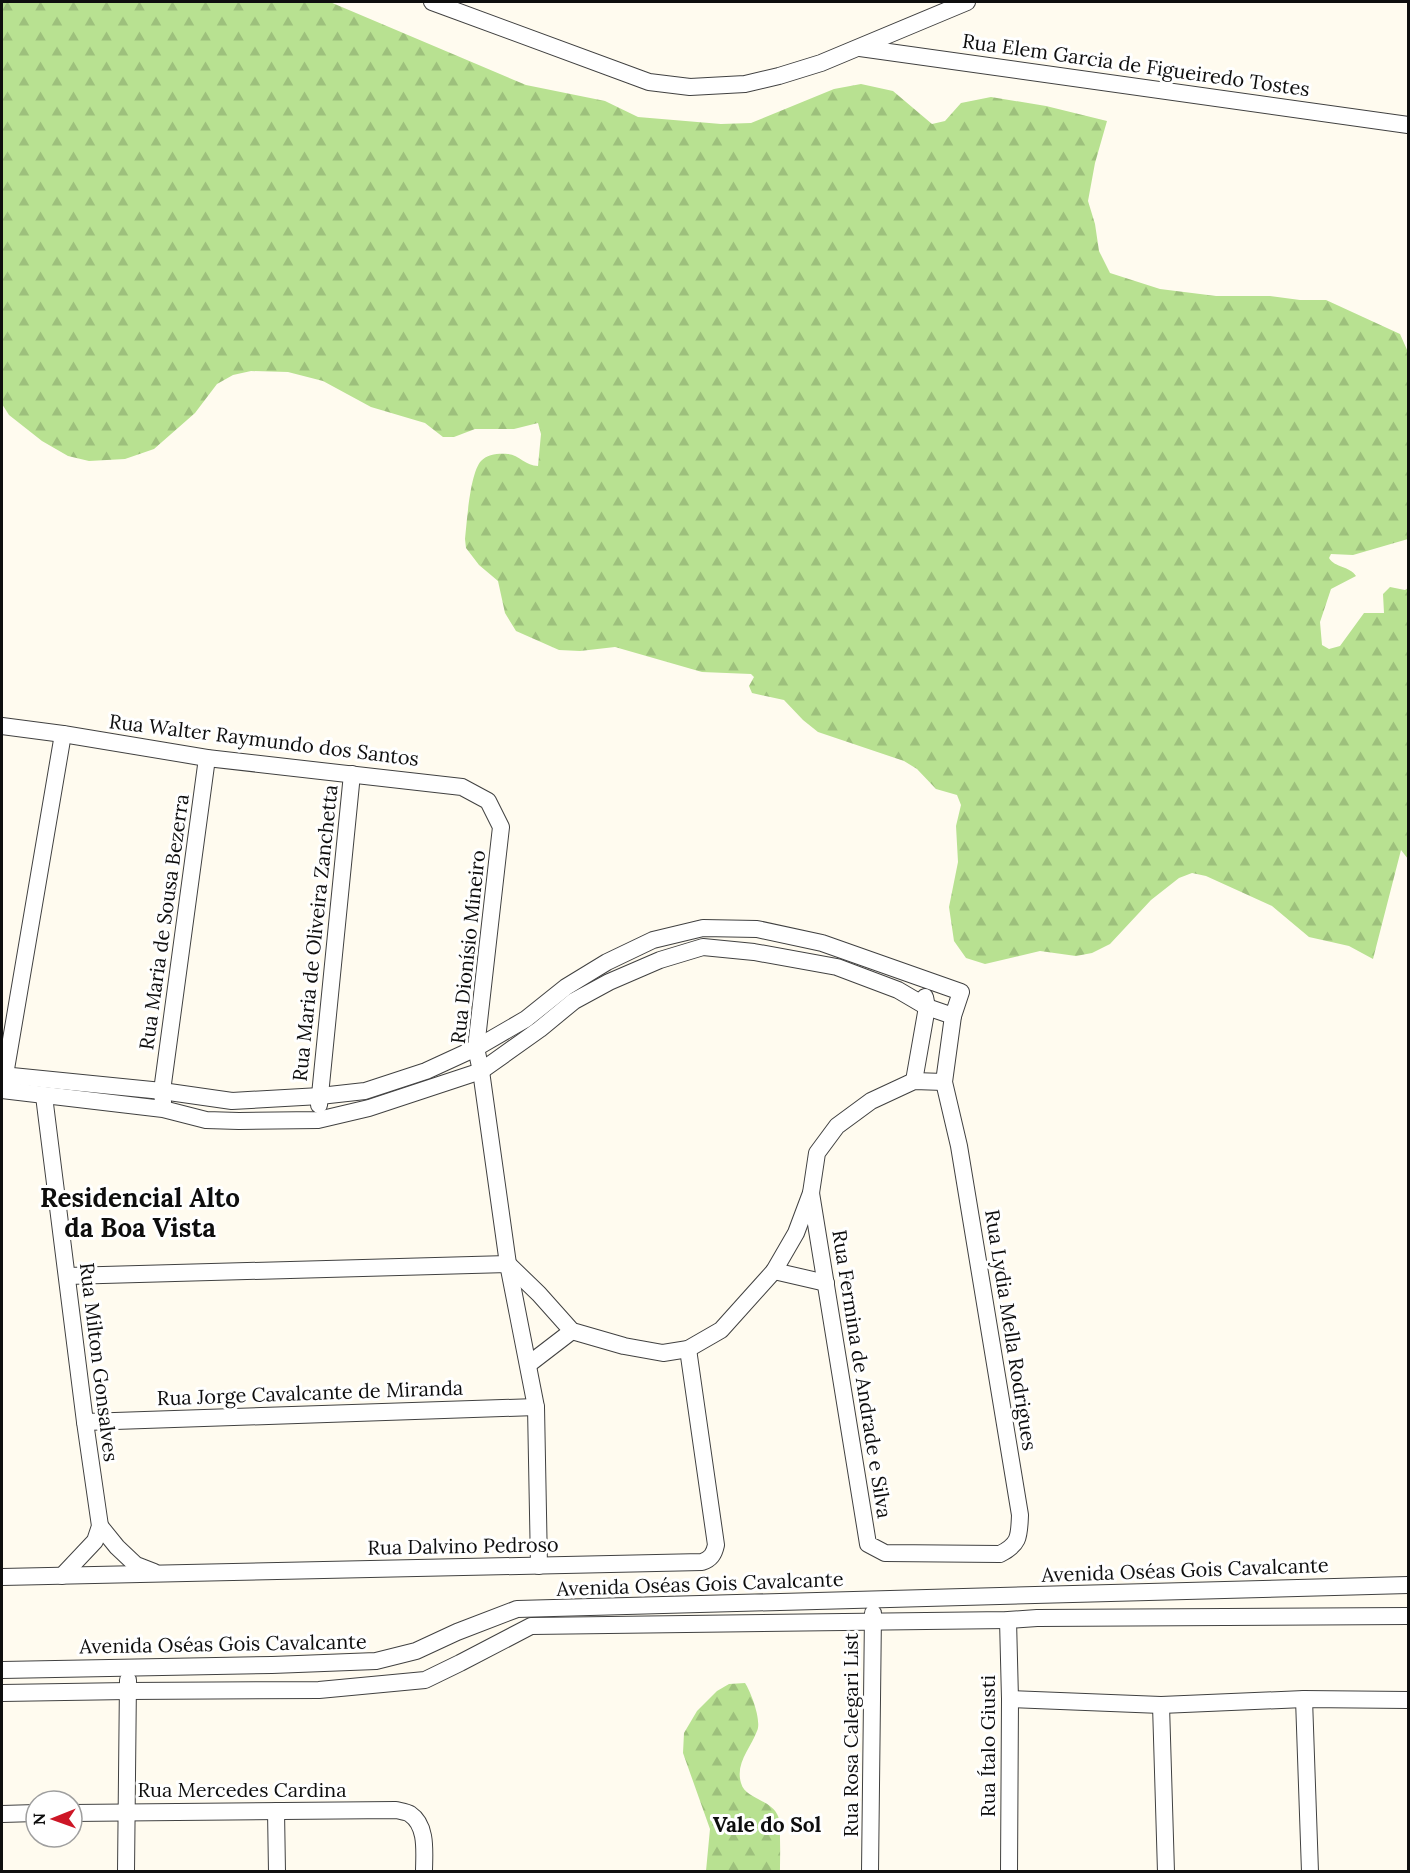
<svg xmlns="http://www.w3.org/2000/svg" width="1410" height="1873" font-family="Lora,serif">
<defs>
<pattern id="forest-firs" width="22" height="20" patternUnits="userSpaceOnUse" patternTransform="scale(1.5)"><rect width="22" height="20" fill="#b8e191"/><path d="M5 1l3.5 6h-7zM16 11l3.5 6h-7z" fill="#9dc07c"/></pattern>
</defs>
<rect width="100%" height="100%" fill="#fffbef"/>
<g fill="url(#forest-firs)">
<path d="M2,2H330L526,85L605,101L638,117L721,124L751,123L834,89L861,84L893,91L932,124L945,121L961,103L991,97L1046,106L1107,121L1095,163L1088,201L1095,224L1099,251L1110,273L1160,289L1216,296H1270L1300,300H1326L1400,334L1408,352V539L1353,555L1331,554L1329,558C1335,568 1350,566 1356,576L1331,589L1320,622L1322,645L1329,649L1340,646L1364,613H1384L1383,594L1390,587L1405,590L1408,588V859L1401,850L1373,959L1349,946L1309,937L1272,906L1206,876L1192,873L1179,878L1151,900L1110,944L1092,953L1076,956L1040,951L985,964L966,958L954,941L949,907L958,862L956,826L961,805L957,795L936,789L917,769L904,761L818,732L803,720L784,700L752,693L749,686L754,677L751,674L702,672L615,647L580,651L559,650L516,631L505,613L498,581L479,565L466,548L465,539C467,521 470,473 481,461C487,454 500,453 508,454C519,455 526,466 538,466L541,434L538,423L514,429H475L454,437H443L425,423L371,407L323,381L288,372L251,371L233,375L217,384L195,413L154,449L125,459L89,461L68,456L42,441L9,415L2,404Z"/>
<path d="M745,1683C751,1692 762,1721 757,1731C751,1748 735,1763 741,1783C745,1799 771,1799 778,1816C781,1823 780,1861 780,1871H706L710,1829L683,1753L684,1733L697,1711L717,1691L729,1684Z"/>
</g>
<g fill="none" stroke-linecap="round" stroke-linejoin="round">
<g stroke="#414141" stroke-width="18">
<g id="minor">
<path d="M432,2L649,82L690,87L745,84L779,76L821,63L967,2"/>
<path d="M860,48L1408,125"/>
<path d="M2,726L63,734L207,758L462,787L488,801L501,827L476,1048L481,1071L508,1264L536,1407L539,1566"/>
<path d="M2,1075L162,1091L232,1101L320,1096L365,1091L426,1071L476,1048L526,1019L566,987L607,962L653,940L703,928L757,929L822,943L961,992L953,1016L944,1082L959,1146L1020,1515C1019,1536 1020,1544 1000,1554L885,1553L868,1544L811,1193"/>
<path d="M5,1075L63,734"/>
<path d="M914,1081L927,1007L925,997"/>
<path d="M2,1090L163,1109L206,1120L239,1121L318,1120L369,1108L481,1071L540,1029L574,1001L609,982L660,960L703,947L754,952L837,967L898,990L927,1007L953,1016"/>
<path d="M44,1096L85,1422L100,1526L95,1541L62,1576"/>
<path d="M163,1102L162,1091L207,758"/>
<path d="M319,1105L352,774"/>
<path d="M774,1271L826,1283"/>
<path d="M67,1276L508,1264L539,1294L572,1331L624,1346L663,1353L688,1349L721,1330L774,1271L796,1233L811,1193L817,1153L837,1126L871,1101L914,1081L944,1082"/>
<path d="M529,1364L572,1331"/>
<path d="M85,1422L536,1407"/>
<path d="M100,1526L117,1547L136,1565L154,1572"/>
<path d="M2,1577L702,1562C711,1559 714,1554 716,1545L688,1349"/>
<path d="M1008,1620L1010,1699L1009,1872"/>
<path d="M2,1670L272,1665L376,1661L416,1651L457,1632L517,1609L1408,1585"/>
<path d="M2,1693L128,1691L319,1690L425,1680L460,1663L531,1626L1008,1620L1037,1618L1408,1616"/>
<path d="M1010,1699L1161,1705L1304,1699L1408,1700"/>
<path d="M1304,1699L1310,1872"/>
<path d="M1161,1705L1166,1872"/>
<path d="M276,1811L277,1872"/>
<path d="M72,1813L396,1810C400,1811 407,1812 410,1814C428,1826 424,1854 424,1872"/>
<path d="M2,1814L36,1813"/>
<path d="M126,1872L128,1680"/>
<path d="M870,1872L873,1613"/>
</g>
</g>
<use href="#minor" stroke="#fff" stroke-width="16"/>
</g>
<g text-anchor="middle" stroke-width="6" stroke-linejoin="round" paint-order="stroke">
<g font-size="20" fill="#0e0e0e" stroke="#fff">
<text transform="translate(1136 65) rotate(8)" y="7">Rua Elem Garcia de Figueiredo Tostes</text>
<text transform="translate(264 740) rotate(7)" y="7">Rua Walter Raymundo dos Santos</text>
<text transform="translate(164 922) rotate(-82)" y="7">Rua Maria de Sousa Bezerra</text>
<text transform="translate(315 933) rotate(-84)" y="7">Rua Maria de Oliveira Zanchetta</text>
<text transform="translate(468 947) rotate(-84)" y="7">Rua Dionísio Mineiro</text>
<text transform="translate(1011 1330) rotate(81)" y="7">Rua Lydia Mella Rodrigues</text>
<text transform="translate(99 1362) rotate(83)" y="7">Rua Milton Gonsalves</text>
<text transform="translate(862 1374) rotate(81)" y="7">Rua Fermina de Andrade e Silva</text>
<text transform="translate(310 1393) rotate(-2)" y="7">Rua Jorge Cavalcante de Miranda</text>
<text transform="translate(463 1546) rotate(-1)" y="7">Rua Dalvino Pedroso</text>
<text transform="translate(1185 1570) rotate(-2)" y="7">Avenida Oséas Gois Cavalcante</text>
<text transform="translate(700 1584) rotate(-2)" y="7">Avenida Oséas Gois Cavalcante</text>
<text transform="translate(223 1644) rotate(-1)" y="7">Avenida Oséas Gois Cavalcante</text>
<text transform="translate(851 1735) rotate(-90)" y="7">Rua Rosa Calegari List</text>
<text transform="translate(988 1746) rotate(-90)" y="7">Rua Ítalo Giusti</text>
<text x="242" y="1797">Rua Mercedes Cardina</text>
</g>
<g font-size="21" font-weight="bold" fill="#0e0e0e" stroke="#fff">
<text x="767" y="1832">Vale do Sol</text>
</g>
<g font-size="26" font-weight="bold" fill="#0e0e0e" stroke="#fff">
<text x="140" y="1207">Residencial Alto<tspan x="140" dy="30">da Boa Vista</tspan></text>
</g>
</g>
<rect width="1410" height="1873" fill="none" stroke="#0e0e0e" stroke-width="6"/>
<g transform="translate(54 1819) rotate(269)"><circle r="28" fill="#ffffff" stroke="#9f9f9f" stroke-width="1.5"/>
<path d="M0-4.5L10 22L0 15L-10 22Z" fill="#cd1626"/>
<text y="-9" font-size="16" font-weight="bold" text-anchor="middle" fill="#0e0e0e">N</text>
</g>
</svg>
